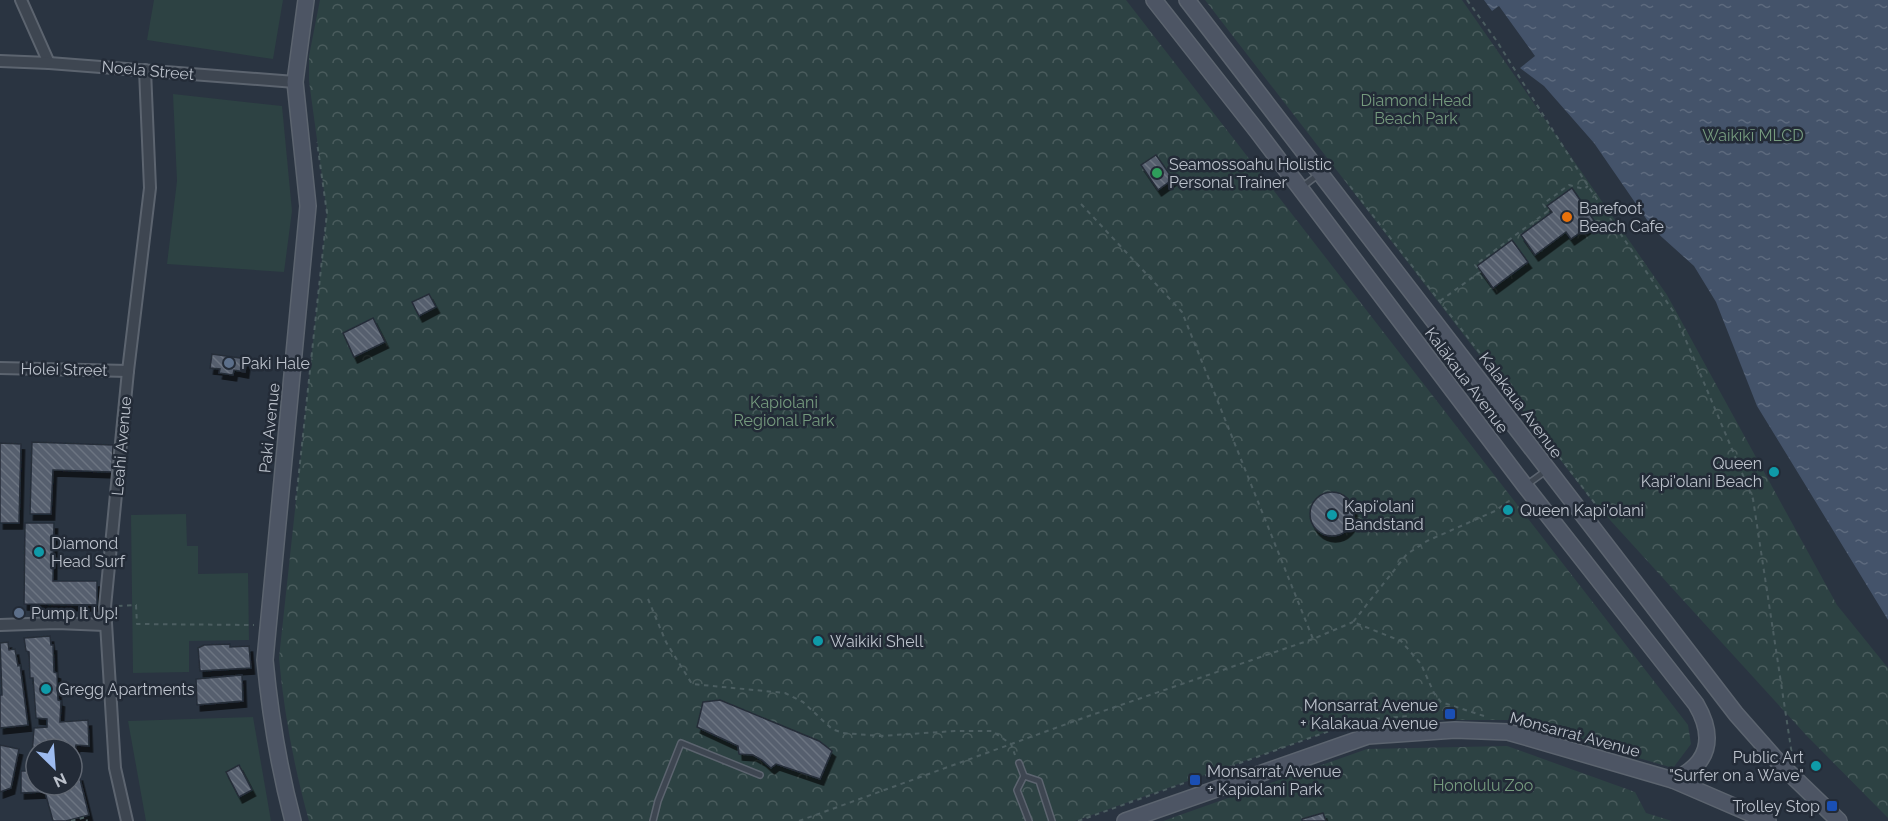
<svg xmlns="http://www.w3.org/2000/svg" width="1888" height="821" font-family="Raleway,sans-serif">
<defs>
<pattern id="forest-crowns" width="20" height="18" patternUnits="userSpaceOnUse" patternTransform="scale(1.5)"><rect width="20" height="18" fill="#2d4243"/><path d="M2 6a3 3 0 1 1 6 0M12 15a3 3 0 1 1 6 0" fill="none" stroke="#4a5c5d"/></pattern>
<pattern id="water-ripples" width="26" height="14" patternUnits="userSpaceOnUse" patternTransform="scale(1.5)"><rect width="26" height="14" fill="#44536a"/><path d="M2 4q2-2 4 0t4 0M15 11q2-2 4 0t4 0" fill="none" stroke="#5d6a7e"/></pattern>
<pattern id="building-back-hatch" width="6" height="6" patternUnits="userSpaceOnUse" patternTransform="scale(1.5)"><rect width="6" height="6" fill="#565f6e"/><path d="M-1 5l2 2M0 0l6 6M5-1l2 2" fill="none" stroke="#6c7481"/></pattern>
<filter id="shadow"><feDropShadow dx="3.5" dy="6" stdDeviation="0" flood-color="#0009"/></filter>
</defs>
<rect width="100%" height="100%" fill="#2a3441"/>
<g fill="#2d4243">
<path d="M154,0H283L273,59L147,40Z"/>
<path d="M173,94L282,106L292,211L284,272L167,264L177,181Z"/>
<path d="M186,514L187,546H198V574L248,573L249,640L189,641V672L133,673L131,515Z"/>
<path d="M253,717L271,821H146L128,721Z"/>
</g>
<g fill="url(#forest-crowns)">
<path d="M320,0H1126L1688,725L1691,744L1673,768L1508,720H1360L1075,821H309C294,767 284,713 279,658L327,213L309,81V56Z"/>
<path d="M1205,0H1462L1667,295L1837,605L1888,668V818L1806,735L1590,498Z"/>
<path d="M1507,746L1635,792L1646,813L1672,821H1163L1367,749Z"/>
</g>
<path fill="url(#water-ripples)" d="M1484,0H1888V620L1757,406L1716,302L1694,266L1654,230L1594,143L1544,86L1520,68L1535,56L1499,6L1492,11Z"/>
<g fill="url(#building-back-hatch)" stroke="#252d39" stroke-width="1.5" filter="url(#shadow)">
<path d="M1156,155L1173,179L1158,190L1141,165Z"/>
<path d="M1572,188L1595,222L1571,239L1566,232L1535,255L1521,235L1552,212L1547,206Z"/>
<path d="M1512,240L1528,262L1493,288L1477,266Z"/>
<path d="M429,294L436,307L419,316L412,302Z"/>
<path d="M373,318L385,342L354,357L343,333Z"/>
<path d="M212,354L247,359L245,372L234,370L233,375L219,373L220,369L210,368Z"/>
<path d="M32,442L113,445L112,472L53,470L51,514H30Z"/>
<path d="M0,443L21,444L19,523H0Z"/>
<circle cx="1332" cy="514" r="22"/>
<path d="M25,523H54L53,581H97V605L24,604Z"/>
<path d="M50,636L51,645H53L54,672L57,673L58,700L61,701L60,722L88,720L89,746L76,745L75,751H72V749H36V755H32L34,728L47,727V719L36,718L33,678H30L29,652L26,651L24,638Z"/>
<path d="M8,642L9,650L15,649L18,666L20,665L28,725L0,728V695H2L0,643Z"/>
<path d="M230,644V647L249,646L251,668L200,671L198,648L204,645Z"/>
<path d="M242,675L243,701L197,705L196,679Z"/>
<path d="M720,700L819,741L832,751L820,779L776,764L771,768L762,760L753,755L739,754L738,746L697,727L703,702Z"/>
<path d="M0,745L19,749L11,788L0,792Z"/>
<path d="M239,765L252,790L239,797L226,772Z"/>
<path d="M27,769H36V785H43V792L21,793V771H28Z"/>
<path d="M79,775L89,815L66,821H53L43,785H72V776Z"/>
<path d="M1323,813L1326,821H1302V819Z"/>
</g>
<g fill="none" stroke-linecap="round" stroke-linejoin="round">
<g stroke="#5c646f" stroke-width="8">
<g id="lane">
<path d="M1302,187L1319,174"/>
<path d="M1525,486L1547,470"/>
<path d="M1019,763L1024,776L1017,790L1029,821"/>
<path d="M1024,776L1039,781L1052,821"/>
<path d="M653,821L658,801L681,743L760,775"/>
</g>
</g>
<g stroke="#5c646f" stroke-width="14">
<g id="street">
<path d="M21,0L49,63"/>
<path d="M0,61L49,63L295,82"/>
<path d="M0,368L128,371"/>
<path d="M0,625L57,623L105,625"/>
<path d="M127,821L115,768L105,607L128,371L150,188L145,70"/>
</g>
</g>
<g stroke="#5c646f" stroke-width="18">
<g id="secondary">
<path d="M1154,0L1257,131L1525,486L1696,704C1716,738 1709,765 1673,780"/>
<path d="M1187,0L1736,714L1781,765L1839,821"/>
<path d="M293,821C279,768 270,714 265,660L308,206L295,82L306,0"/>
<path d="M1125,821L1368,736L1455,730L1508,732L1673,780L1768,821"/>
</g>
</g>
<g stroke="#4c5e61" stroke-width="2" stroke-dasharray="4.5 4.5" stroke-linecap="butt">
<path d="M1467,0L1496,40L1588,186L1673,311L1691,352L1753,499L1792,755"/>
<path d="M1350,186L1511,393L1603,514"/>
<path d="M1081,204L1182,312L1313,639"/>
<path d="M1440,301L1480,272L1475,265L1548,211L1543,204L1569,185L1584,189L1588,186"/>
<path d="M296,500L327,213L317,142"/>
<path d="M648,599L666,642L692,684L785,693L803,702L832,729L843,733L880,736L955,731H992L1011,744L1015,755"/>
<path d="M118,606L136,605L137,624L254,625"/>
<path d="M1484,716L1441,702L1434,693L1421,664L1401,641L1353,622L1407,554L1427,541L1495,511L1513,498"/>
<path d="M71,821L86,817L87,821"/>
<path d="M799,821L1083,718L1313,639L1353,622"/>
<path d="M1078,821L1360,720L1409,716"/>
</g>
<use href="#lane" stroke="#3e4651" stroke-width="5"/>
<use href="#street" stroke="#3e4651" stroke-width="10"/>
<use href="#secondary" stroke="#4d5564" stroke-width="15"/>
</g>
<circle fill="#2e9e5b" stroke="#232b37" stroke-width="2" cx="1157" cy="173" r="6"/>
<circle fill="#e8710a" stroke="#232b37" stroke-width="2" cx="1567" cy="217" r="6"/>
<g fill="#5c6f8a" stroke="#232b37" stroke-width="2">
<circle cx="229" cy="363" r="6"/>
<circle cx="19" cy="613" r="6"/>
</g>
<g fill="#0f9aa8" stroke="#232b37" stroke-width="2">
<circle cx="1774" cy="472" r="6"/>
<circle cx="1508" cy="510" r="6"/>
<circle cx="1332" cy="515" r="6"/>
<circle cx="39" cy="552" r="6"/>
<circle cx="818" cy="641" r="6"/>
<circle cx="46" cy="689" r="6"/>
<circle cx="1816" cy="766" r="6"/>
</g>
<g fill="#1a4fb4" stroke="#232b37" stroke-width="2">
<rect x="1444" y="708" width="12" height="12" rx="3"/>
<rect x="1189" y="774" width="12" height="12" rx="3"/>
<rect x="1826" y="800" width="12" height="12" rx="3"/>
</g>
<g text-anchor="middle" stroke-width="5" stroke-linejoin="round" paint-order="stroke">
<g font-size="16" fill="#bbc1cb" stroke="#232b37">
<text transform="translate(148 70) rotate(5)" y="6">Noela Street</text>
<text transform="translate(64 369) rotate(1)" y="6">Holei Street</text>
<text transform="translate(1467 380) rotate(53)" y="6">Kalākaua Avenue</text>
<text transform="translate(1521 405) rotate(53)" y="6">Kalakaua Avenue</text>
<text transform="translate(269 428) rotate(-84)" y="6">Paki Avenue</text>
<text transform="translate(121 446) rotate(-85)" y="6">Leahi Avenue</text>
<text transform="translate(1575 734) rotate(15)" y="6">Monsarrat Avenue</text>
</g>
<g font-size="16" fill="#759a7e" stroke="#232b37">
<text x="1416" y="106">Diamond Head<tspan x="1416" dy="18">Beach Park</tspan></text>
<text x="1753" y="141">Waikīkī MLCD</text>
<text x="784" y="408">Kapiolani<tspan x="784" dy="18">Regional Park</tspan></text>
<text x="1483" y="791">Honolulu Zoo</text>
</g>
<g font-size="16" fill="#bbc1cb" stroke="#232b37" text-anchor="start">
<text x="1169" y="170">Seamossoahu Holistic<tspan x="1169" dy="18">Personal Trainer</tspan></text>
<text x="1579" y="214">Barefoot<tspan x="1579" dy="18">Beach Cafe</tspan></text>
<text x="241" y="369">Paki Hale</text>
<text x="1762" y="469" text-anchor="end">Queen<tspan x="1762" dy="18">Kapi'olani Beach</tspan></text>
<text x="1344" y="512">Kapiʻolani<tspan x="1344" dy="18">Bandstand</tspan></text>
<text x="1520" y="516">Queen Kapi'olani</text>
<text x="51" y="549">Diamond<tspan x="51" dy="18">Head Surf</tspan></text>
<text x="31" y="619">Pump It Up!</text>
<text x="830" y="647">Waikiki Shell</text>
<text x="58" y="695">Gregg Apartments</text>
<text x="1438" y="711" text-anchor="end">Monsarrat Avenue<tspan x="1438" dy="18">+ Kalakaua Avenue</tspan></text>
<text x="1804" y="763" text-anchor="end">Public Art<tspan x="1804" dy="18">"Surfer on a Wave"</tspan></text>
<text x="1207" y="777">Monsarrat Avenue<tspan x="1207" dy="18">+ Kapiolani Park</tspan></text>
<text x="1820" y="812" text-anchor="end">Trolley Stop</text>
</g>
</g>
<g transform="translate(54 767) rotate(155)"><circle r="28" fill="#232b37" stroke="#606772" stroke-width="1.5"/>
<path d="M0-4.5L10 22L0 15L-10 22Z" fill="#9dbbef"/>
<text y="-9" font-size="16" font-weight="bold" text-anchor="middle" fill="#bbc1cb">N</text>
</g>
</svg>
